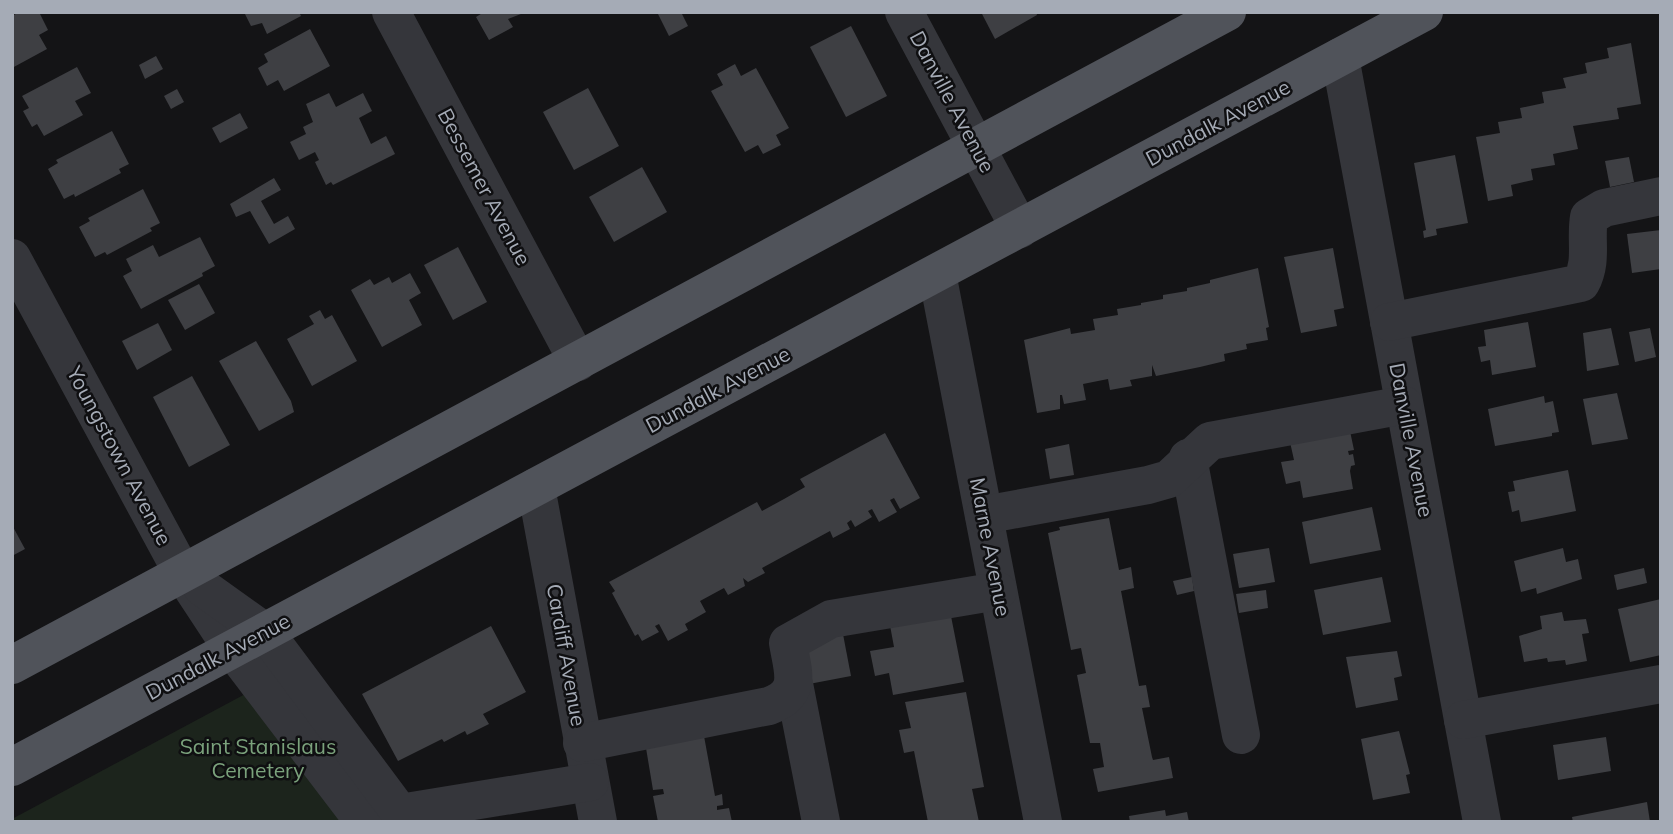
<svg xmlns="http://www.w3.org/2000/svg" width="1673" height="834" font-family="Mulish,sans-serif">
<rect width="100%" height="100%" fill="#141416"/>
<path fill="#1c241c" d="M277,677L388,822H12V819Z"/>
<g fill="#3e3f43">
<path d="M19,12H39L48,30L39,35L47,49L12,68V16Z"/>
<path d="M244,12H299L301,16L267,34L262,23L251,26Z"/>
<path d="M484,12H526L508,19L513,27L489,40L476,17Z"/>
<path d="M657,12H681L688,26L669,36Z"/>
<path d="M981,12H1036L1037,15L995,39Z"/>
<path d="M851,26L887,96L846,117L810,47Z"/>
<path d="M310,29L330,66L284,91L278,80L267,86L258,68L268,62L264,54Z"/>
<path d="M1631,43L1641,104L1617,108L1619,119L1573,126L1578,149L1553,154L1555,165L1531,169L1533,180L1511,185L1513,196L1488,201L1476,137L1500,133L1498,122L1522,118L1520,108L1544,103L1542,92L1566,88L1563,78L1587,73L1585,63L1609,58L1607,48Z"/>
<path d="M156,56L163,69L145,79L139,65Z"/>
<path d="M735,64L741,76L756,68L789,128L776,135L781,145L763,154L758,145L745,152L711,91L723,85L717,74Z"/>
<path d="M77,67L91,93L75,101L83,115L44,136L37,124L32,127L23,111L29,108L22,96Z"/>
<path d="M588,88L619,146L574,170L543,112Z"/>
<path d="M177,89L184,102L171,109L164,96Z"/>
<path d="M329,93L336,107L363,93L372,111L359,118L371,144L386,136L395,154L333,185L331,182L326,185L315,162L319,160L315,152L299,160L290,142L306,134L303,127L313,122L306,104Z"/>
<path d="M240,113L248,128L220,143L212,128Z"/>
<path d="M112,131L129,164L119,169L121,173L75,197L74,194L64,199L48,169L58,163L56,160Z"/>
<path d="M1455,155L1468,223L1436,229L1437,235L1424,238L1423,231L1426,230L1414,163Z"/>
<path d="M1629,157L1634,182L1610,187L1605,161Z"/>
<path d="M642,167L667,212L614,242L589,197Z"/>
<path d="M274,178L281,190L261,201L274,224L288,216L295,229L269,244L250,211L236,217L230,204Z"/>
<path d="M143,189L160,223L150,228L152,231L107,255L105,252L95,257L79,227L90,221L88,218Z"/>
<path d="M1661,230V269L1632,273L1627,234Z"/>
<path d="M200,237L215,266L202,273L203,276L141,309L123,276L132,271L126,259L153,245L159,257Z"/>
<path d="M458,247L487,302L453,320L424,265Z"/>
<path d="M1333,248L1344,308L1334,310L1337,326L1301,333L1284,257Z"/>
<path d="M1258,268L1269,327L1266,328L1268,340L1246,344L1247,349L1224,354L1225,361L1200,367L1156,376L1152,365V376L1130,380L1132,386L1110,390L1108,379L1083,384L1086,400L1064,404L1062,395H1060V409L1037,413L1024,340L1070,328L1071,334L1095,330L1093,319L1118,315L1117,309L1141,305V303L1163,299V295L1187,291V288L1210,283V280Z"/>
<path d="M410,273L421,293L409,300L422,325L382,347L351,290L370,279L374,285L389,277L392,283Z"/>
<path d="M199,284L215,313L185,330L168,300Z"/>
<path d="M320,310L325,319L332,315L357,361L312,386L287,339L314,324L309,316Z"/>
<path d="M1528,322L1536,367L1492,375L1490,360L1481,362L1478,347L1486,346L1484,330Z"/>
<path d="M158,323L172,350L137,370L122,341Z"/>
<path d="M1611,328L1619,365L1587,371L1583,333Z"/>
<path d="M1650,328L1656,357L1635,362L1629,332Z"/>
<path d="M256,341L291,401L294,412L259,431L219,361Z"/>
<path d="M192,376L230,445L189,467L153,397Z"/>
<path d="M1617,393L1628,439L1592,445L1583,399Z"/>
<path d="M1544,396L1545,403L1553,401L1559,432L1552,433V436L1495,446L1488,409Z"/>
<path d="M1350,431L1354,450L1348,451L1349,455L1353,454L1355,465L1351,466L1350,471L1353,489L1303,498L1300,481L1286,484L1281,462L1294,460L1290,442Z"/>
<path d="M885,433L920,498L900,509L894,498L890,500L897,512L879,522L872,509L868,511L872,517L855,527L851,520L847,523L850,529L833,538L830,531L762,568L765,573L748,582L743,578L745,586L728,595L724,588L700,601L706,612L685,624L688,630L668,641L659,624L655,626L659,632L642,641L638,634L635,636L612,593L615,591L609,582L757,502L762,511L784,499L805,487L800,479Z"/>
<path d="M1069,444L1074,475L1050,479L1045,449Z"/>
<path d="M1568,470L1576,511L1521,522L1519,510L1512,512L1508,492L1515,491L1513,481Z"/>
<path d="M1372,507L1381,550L1310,564L1302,522Z"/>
<path d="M1109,518L1119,570L1131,567L1134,588L1121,591L1139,686L1146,685L1150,707L1142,708L1152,757L1153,760L1169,757L1173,778L1098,792L1093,769L1104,767L1100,743H1090L1077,675L1086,673L1081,648L1071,650L1048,533L1060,530L1059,527Z"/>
<path d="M12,525L25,549L12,556Z"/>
<path d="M1269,548L1275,582L1239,588L1233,554Z"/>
<path d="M1563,548L1566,562L1578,559L1582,579L1537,594L1536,588L1521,592L1514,561Z"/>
<path d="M1644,568L1647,583L1617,590L1614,575Z"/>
<path d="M1192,577L1194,591L1177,595L1173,581Z"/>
<path d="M1382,577L1391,622L1323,635L1314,590Z"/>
<path d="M1266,590L1268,608L1239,613L1236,594Z"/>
<path d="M1661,599V655L1630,662L1618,609Z"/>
<path d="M950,611L964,682L893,695L889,673L875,676L870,651L894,647L889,620Z"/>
<path d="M1562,612L1564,621L1586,619L1589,633L1582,634L1587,661L1566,665L1565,660L1548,662L1547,658L1524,662L1519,636L1542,629L1540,616Z"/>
<path d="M491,626L526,692L483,714L489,724L467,735L465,731L444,742L442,739L398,761L362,694Z"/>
<path d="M842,629L851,676L809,684L801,647Z"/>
<path d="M1397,651L1402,676L1394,678L1398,700L1356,708L1346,657Z"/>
<path d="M966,692L984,787L972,789L979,822H928L914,751L904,753L899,730L911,728L905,702Z"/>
<path d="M1399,731L1410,774L1406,775L1410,793L1373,800L1361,739Z"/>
<path d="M704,736L715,796L722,794L723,805L717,806V810L729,808L732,822H658L653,796L664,794L663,789L653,790L646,748Z"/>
<path d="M1606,737L1611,771L1558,780L1553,745Z"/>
<path d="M1647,802L1650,822H1573L1572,817Z"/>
<path d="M1165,810L1166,816L1187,812L1189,822H1130L1129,816Z"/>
</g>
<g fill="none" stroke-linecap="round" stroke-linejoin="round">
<g stroke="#35363b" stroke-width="38">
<path d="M391,12L578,362"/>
<path d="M904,12L1020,229"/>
<path d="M1340,57L1482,822"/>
<path d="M12,258L183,574L233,650L364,822"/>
<path d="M937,273L1043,822"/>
<path d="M1389,322L1581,283C1593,261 1585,240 1589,217L1604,208L1661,196"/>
<path d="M1188,458L1241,735"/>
<path d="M536,487L598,822"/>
<path d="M984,515L1148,485L1169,479L1210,441L1404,405"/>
<path d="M202,587L265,632L400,813L590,782"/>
<path d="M794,684L821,822"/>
<path d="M1463,720L1661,684"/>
<path d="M582,743L769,706C803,693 793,673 788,643L831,619L998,591"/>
</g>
<g stroke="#50535a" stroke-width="38">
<path d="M12,665L1227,12"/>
<path d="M12,767L1424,12"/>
</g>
</g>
<g text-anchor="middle" stroke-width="5" stroke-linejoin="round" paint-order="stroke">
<g font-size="21" fill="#a5abb6" stroke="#0f0f11">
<text transform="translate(952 102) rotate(62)" y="7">Danville Avenue</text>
<text transform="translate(1218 123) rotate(-28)" y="7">Dundalk Avenue</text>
<text transform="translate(484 187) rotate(62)" y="7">Bessemer Avenue</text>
<text transform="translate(718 390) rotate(-28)" y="7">Dundalk Avenue</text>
<text transform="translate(1411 440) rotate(79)" y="7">Danville Avenue</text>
<text transform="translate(119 456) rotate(62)" y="7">Youngstown Avenue</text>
<text transform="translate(990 547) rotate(79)" y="7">Marne Avenue</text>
<text transform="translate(566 655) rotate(80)" y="7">Cardiff Avenue</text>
<text transform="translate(218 657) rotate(-28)" y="7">Dundalk Avenue</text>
</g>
<g font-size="21" fill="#7ba27c" stroke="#0f0f11">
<text x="258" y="754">Saint Stanislaus<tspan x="258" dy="24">Cemetery</tspan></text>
</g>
</g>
<rect width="1673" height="834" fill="none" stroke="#a5abb6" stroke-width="28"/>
</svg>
